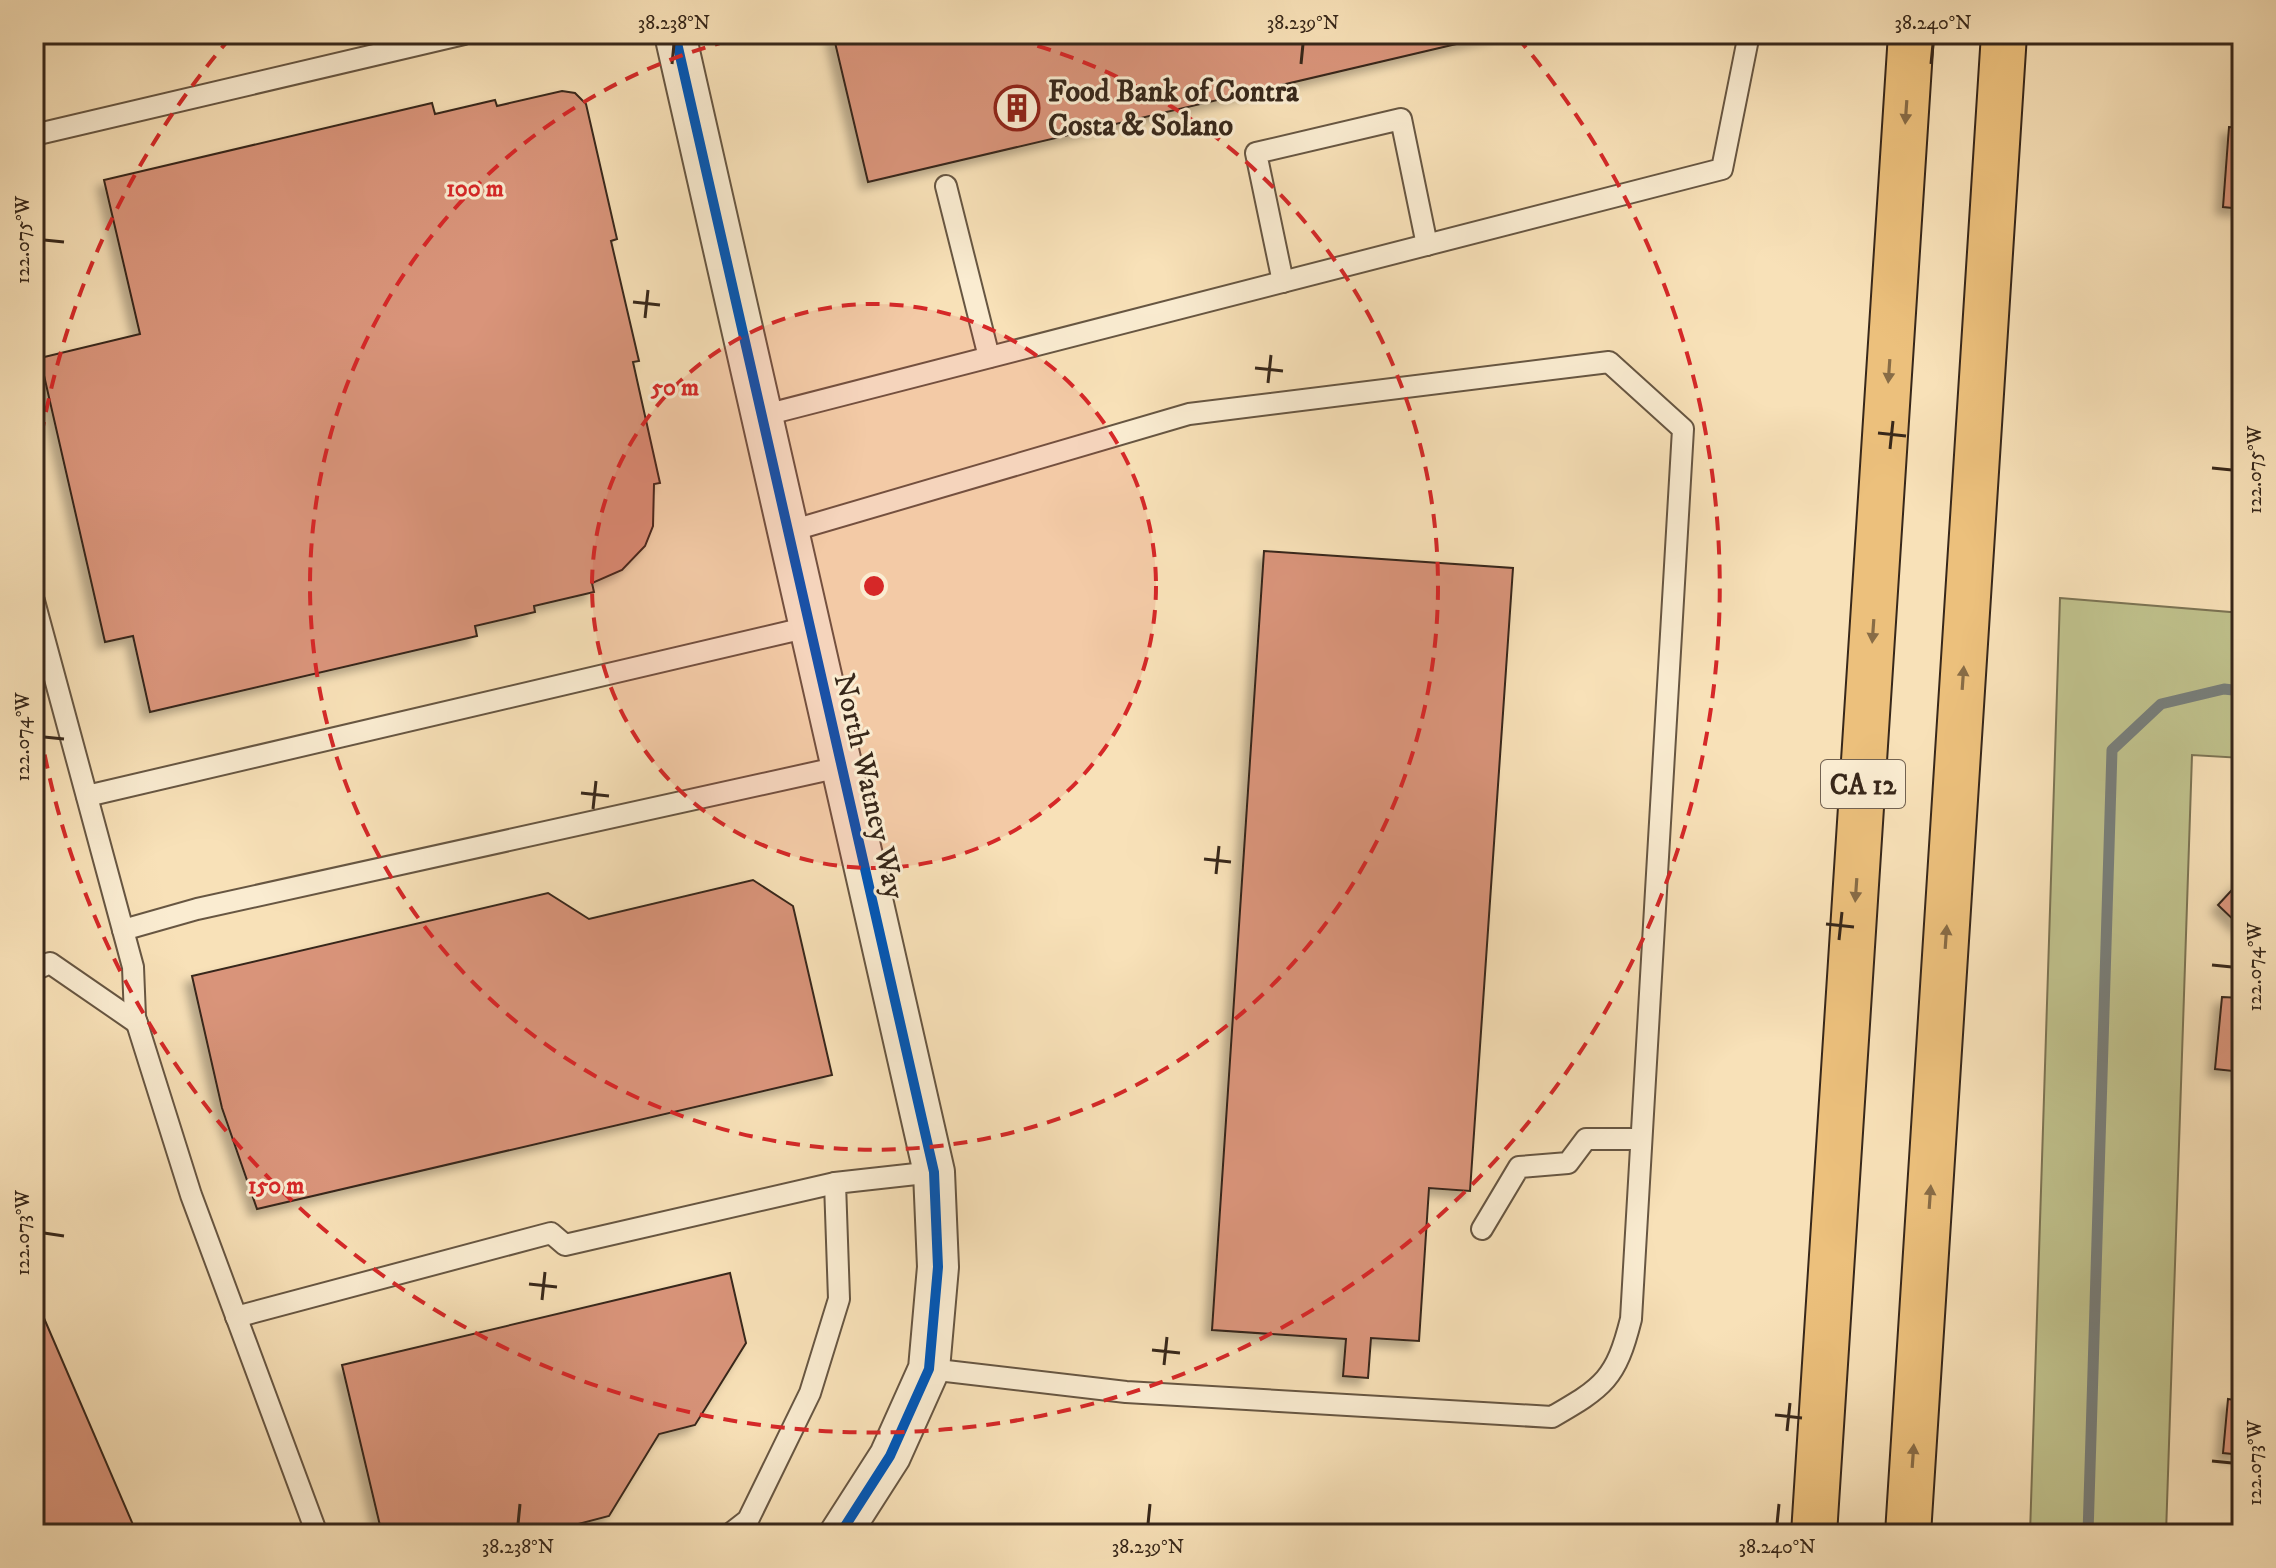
<svg xmlns="http://www.w3.org/2000/svg" width="2276" height="1568" font-family="'IM FELL DW Pica',serif">
<defs>
<filter id="shadow"><feDropShadow dx="-7" dy="7" stdDeviation="4" flood-color="#0004"/></filter>
</defs>
<rect width="100%" height="100%" fill="#f8e1b8"/>
<filter id="stains"><feTurbulence type="fractalNoise" baseFrequency=".0025" numOctaves="4"/><feColorMatrix values="0 0 0 0 .2 0 0 0 0 .09 0 0 0 0 .02 0 0 0 .5 -.17"/></filter>
<radialGradient id="worn" r=".72"><stop offset=".6" stop-color="#630" stop-opacity="0"/><stop offset="1" stop-color="#630" stop-opacity=".3"/></radialGradient>
<path fill="#c0c28d" stroke="#7c7454" stroke-width="2" d="M2060,598L2242,613V758L2192,755L2166,1534H2030Z"/>
<g fill="none" stroke-linecap="round" stroke-linejoin="round">
<path stroke="#787f7b" stroke-width="11" d="M2088,1534L2112,750L2161,704L2224,689L2242,691"/>
</g>
<g fill="#d9947a" stroke="#37271a" stroke-width="2" filter="url(#shadow)">
<path d="M833,34H1499L868,182Z"/>
<path d="M562,91L575,93L586,104L617,239L611,241L639,361L633,362L660,483L654,484L653,526L645,546L622,570L592,583L594,592L534,606L535,612L475,626L477,636L150,712L133,636L105,642L40,358L140,334L104,180L432,103L435,114L495,100L497,106Z"/>
<path d="M2229,127L2242,128V209L2223,207Z"/>
<path d="M1264,551L1513,568L1470,1191L1429,1188L1419,1341L1371,1338L1368,1378L1343,1376L1346,1339L1212,1330Z"/>
<path d="M2242,879V928L2218,905Z"/>
<path d="M753,880L793,906L832,1075L257,1209L222,1108L192,976L548,893L589,919Z"/>
<path d="M2222,997L2242,998V1072L2215,1069Z"/>
<path d="M730,1273L746,1343L695,1425L659,1434L609,1516L540,1534H382L342,1365Z"/>
<path d="M34,1295L137,1534H34Z"/>
<path d="M2228,1399L2242,1401V1455L2223,1453Z"/>
</g>
<g fill="none" stroke-linecap="round" stroke-linejoin="round">
<g stroke="#675642" stroke-width="24">
<g id="service">
<path d="M34,135L464,34"/>
<path d="M946,186L989,357"/>
<path d="M1283,282L1256,153L1401,119L1427,245"/>
<path d="M761,416L1722,169L1749,34"/>
<path d="M787,532L1189,414L1609,362L1683,429L1631,1319C1616,1379 1604,1387 1552,1417L1126,1392L929,1369"/>
<path d="M34,601L133,967L135,1017L191,1195L317,1534"/>
<path d="M87,796L809,627"/>
<path d="M123,930L197,909L840,767"/>
<path d="M34,970L50,963L137,1023"/>
<path d="M1482,1229L1519,1167L1568,1163L1586,1139H1641"/>
<path d="M236,1317L551,1233L565,1245L835,1183"/>
<path d="M730,1534L748,1520L810,1393L839,1299L835,1183L934,1172"/>
</g>
</g>
<g stroke="#675642" stroke-width="44">
<path id="minor" d="M675,34L934,1172L938,1267L929,1369L890,1456L840,1534"/>
</g>
<g stroke="#37271a" stroke-width="48">
<g id="motorway">
<path d="M1814,1534L1911,34"/>
<path d="M1908,1534L2004,34"/>
</g>
</g>
<use href="#service" stroke="#faecd1" stroke-width="20"/>
<use href="#minor" stroke="#faecd1" stroke-width="40"/>
<use href="#motorway" stroke="#ecc07c" stroke-width="44"/>
<g stroke="#faecd1" stroke-width="15">
<path id="cycleway" d="M675,34L934,1172L938,1267L929,1369L890,1456L840,1534"/>
</g>
<use href="#cycleway" stroke="#0057b8" stroke-width="10"/>
</g>
<defs><path id="oneway-solid" d="M-6-.8H1V-3.2L6.5 0L1 3.2V.8H-6Z" transform="scale(2)"/></defs>
<g fill="#886c46">
<use href="#oneway-solid" transform="translate(1906 112) rotate(94)"/>
<use href="#oneway-solid" transform="translate(1889 371) rotate(94)"/>
<use href="#oneway-solid" transform="translate(1873 631) rotate(94)"/>
<use href="#oneway-solid" transform="translate(1963 678) rotate(-86)"/>
<use href="#oneway-solid" transform="translate(1856 890) rotate(94)"/>
<use href="#oneway-solid" transform="translate(1946 937) rotate(-86)"/>
<use href="#oneway-solid" transform="translate(1930 1197) rotate(-86)"/>
<use href="#oneway-solid" transform="translate(1913 1456) rotate(-86)"/>
</g>
<path fill="none" stroke="#37271a" stroke-width="3" d="M672,64L674,44M1301,64L1303,44M1931,64L1933,44M44,240L64,242M633,302L660,305M645,318L648,290M1255,368L1283,371M1268,383L1271,355M1878,433L1906,436M1890,449L1893,421M2212,468L2232,470M44,737L64,739M581,793L609,796M593,809L596,781M1204,859L1231,862M1216,874L1219,846M1826,924L1854,927M1839,940L1842,912M2212,965L2232,967M44,1233L64,1236M529,1284L557,1287M542,1300L545,1272M1152,1350L1180,1353M1164,1365L1167,1337M1775,1415L1802,1418M1787,1431L1790,1403M2212,1461L2232,1463M518,1524L520,1504M1148,1524L1150,1504M1777,1524L1779,1504"/>
<circle cx="874" cy="586" r="282" fill="#d62828" fill-opacity=".12"/>
<g fill="none" stroke="#d62828" stroke-width="4" stroke-dasharray="14 10">
<circle cx="874" cy="586" r="282"/>
<path d="M991 34A564 564 0 1 1 757 34"/>
<path d="M34 483A846 846 0 0 1 231 37M1517 37A846 846 0 1 1 34 689"/>
</g>
<defs>
<g id="building-ring" transform="scale(2.3)"><circle r="9.5" fill="#faecd1" stroke="#8f2418" stroke-width="1.5"/><path d="M-4-6H4V6H1V3H-1V6H-4ZM-2.5-4.3h1.7v1.8h-1.7ZM.8-4.3h1.7v1.8H.8ZM-2.5-1h1.7V.8h-1.7ZM.8-1h1.7V.8H.8Z" fill="#8f2418"/></g>
</defs>
<g fill-rule="evenodd">
<use href="#building-ring" x="1017" y="108"/>
</g>
<g text-anchor="middle" stroke-width="6" stroke-linejoin="round" paint-order="stroke">
<rect fill="#faecd1" stroke="#726251" stroke-width="2" x="1821" y="760" width="84" height="48" rx="6"/>
<g font-size="28" font-weight="bold" fill="#37271a">
<text x="1863" y="794">CA 12</text>
</g>
<g font-size="30" font-weight="bold" fill="#37271a" stroke="#faecd1" text-anchor="start">
<text x="1048" y="101">Food Bank of Contra<tspan x="1048" dy="34">Costa &amp; Solano</tspan></text>
</g>
<g font-size="30" fill="#37271a" stroke="#faecd1">
<text transform="translate(870 786) rotate(77)" y="10">North Watney Way</text>
</g>
</g>
<circle cx="874" cy="586" r="12" fill="#d62828" stroke="#faecd1" stroke-width="4"/>
<g font-size="24" text-anchor="middle" font-weight="bold" fill="#d62828" stroke="#faecd1" stroke-width="6" stroke-linejoin="round" paint-order="stroke">
<text x="475" y="196">100 m</text>
<text x="675" y="395">50 m</text>
<text x="276" y="1193">150 m</text>
</g>
<rect width="2276" height="1568" fill="none" stroke="#f8e1b8" stroke-width="88"/>
<rect x="44" y="44" width="2188" height="1480" fill="none" stroke="#37271a" stroke-width="3"/>
<g font-size="20" text-anchor="middle" fill="#37271a">
<text x="674" y="29">38.238°N</text>
<text x="1303" y="29">38.239°N</text>
<text x="1933" y="29">38.240°N</text>
<text transform="translate(22 240) rotate(-90)" y="7">122.075°W</text>
<text transform="translate(2254 470) rotate(-90)" y="7">122.075°W</text>
<text transform="translate(22 737) rotate(-90)" y="7">122.074°W</text>
<text transform="translate(2254 967) rotate(-90)" y="7">122.074°W</text>
<text transform="translate(22 1233) rotate(-90)" y="7">122.073°W</text>
<text transform="translate(2254 1463) rotate(-90)" y="7">122.073°W</text>
<text x="518" y="1553">38.238°N</text>
<text x="1148" y="1553">38.239°N</text>
<text x="1777" y="1553">38.240°N</text>
</g>
<rect width="100%" height="100%" filter="url(#stains)"/>
<rect width="100%" height="100%" fill="url(#worn)"/>
</svg>
